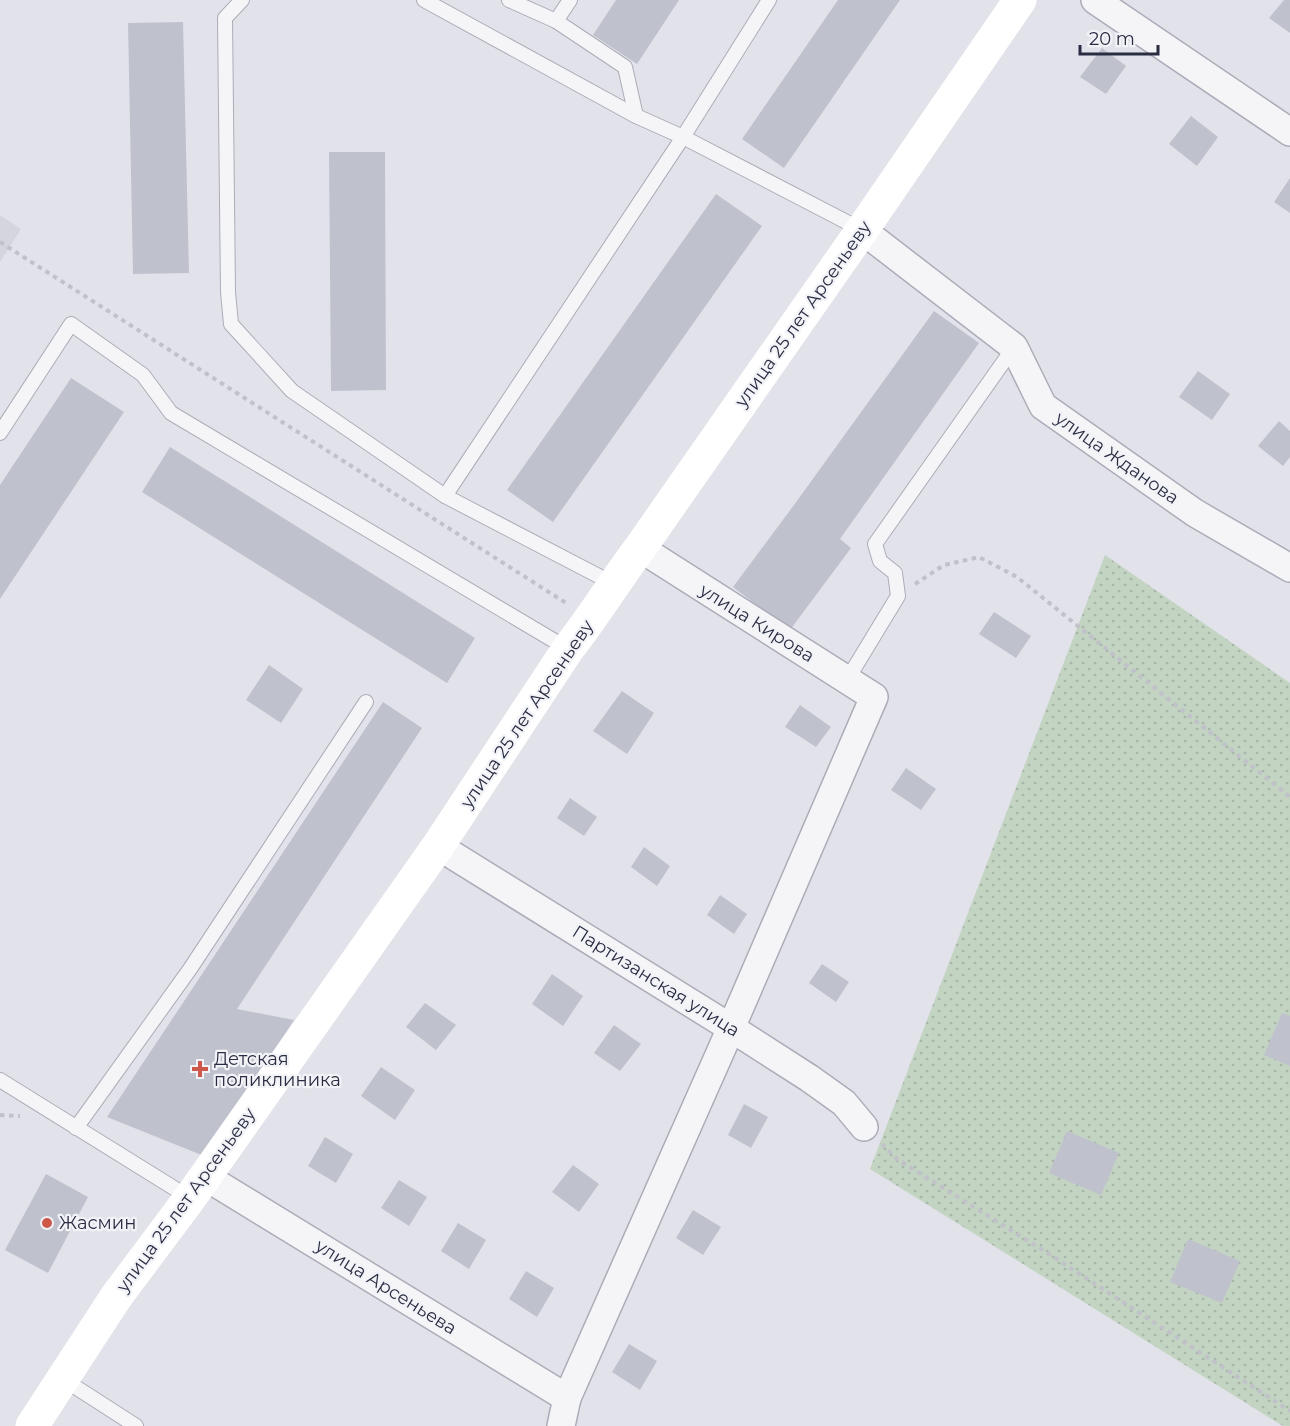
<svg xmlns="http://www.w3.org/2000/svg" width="1290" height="1426" font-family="Montserrat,sans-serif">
<defs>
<pattern id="grass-dots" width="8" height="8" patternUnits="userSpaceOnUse" patternTransform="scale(1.5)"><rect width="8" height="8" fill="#c3d4c3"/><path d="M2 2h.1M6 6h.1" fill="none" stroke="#a8b6a9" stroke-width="1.8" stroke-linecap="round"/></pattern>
</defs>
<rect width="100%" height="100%" fill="#e2e3ea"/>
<path fill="#d4d5df" d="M0,215L21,229L0,262Z"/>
<path fill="url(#grass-dots)" d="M1105,555L1290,683V1426H1283L870,1169Z"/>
<g fill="#bfc1cd">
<path d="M616,0H679L637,64L593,35Z"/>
<path d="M838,0H900L784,168L742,139Z"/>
<path d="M1284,0H1290V33L1269,18Z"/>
<path d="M183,22L189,273L133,274L128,23Z"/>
<path d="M1102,48L1126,66L1106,94L1080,77Z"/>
<path d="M1191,116L1218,137L1197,166L1169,144Z"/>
<path d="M329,152H385L386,390L331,391Z"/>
<path d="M1290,178V213L1274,202Z"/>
<path d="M716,194L762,226L553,522L507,490Z"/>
<path d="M934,311L979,343L840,539L851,548L790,630L733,587L794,505Z"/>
<path d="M1198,371L1230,394L1212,420L1179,397Z"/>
<path d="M71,378L124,412L0,599V485Z"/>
<path d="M1279,421L1290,431V457L1283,466L1258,446Z"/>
<path d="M170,447L475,638L447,683L142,492Z"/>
<path d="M994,612L1031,636L1016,658L979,634Z"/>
<path d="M269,665L303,689L281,723L246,700Z"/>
<path d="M622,691L654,713L627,754L593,731Z"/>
<path d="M383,702L422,728L237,1009L294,1020L204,1156L107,1117Z"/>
<path d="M800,705L831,727L816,747L785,727Z"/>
<path d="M906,768L936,789L921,810L891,790Z"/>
<path d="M570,798L597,817L584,836L557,818Z"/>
<path d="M644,847L670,866L657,886L631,867Z"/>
<path d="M720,895L747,914L734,934L707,915Z"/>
<path d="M822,964L849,982L836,1002L809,983Z"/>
<path d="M552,974L583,996L563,1026L532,1004Z"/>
<path d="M425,1003L456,1025L436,1050L406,1027Z"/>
<path d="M1282,1013L1290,1016V1066L1264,1055Z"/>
<path d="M614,1025L641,1044L620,1071L594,1053Z"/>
<path d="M381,1067L415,1090L395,1120L361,1096Z"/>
<path d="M744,1104L768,1117L751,1148L728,1135Z"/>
<path d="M1067,1131L1119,1153L1101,1195L1049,1173Z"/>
<path d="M325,1137L353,1154L336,1183L308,1166Z"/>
<path d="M573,1165L599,1184L579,1212L552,1192Z"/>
<path d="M46,1174L88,1197L48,1273L5,1250Z"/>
<path d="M399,1180L427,1197L409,1226L381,1208Z"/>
<path d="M693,1210L721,1227L703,1255L676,1238Z"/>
<path d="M458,1223L486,1240L469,1269L441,1251Z"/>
<path d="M1188,1239L1240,1261L1222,1303L1170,1282Z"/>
<path d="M526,1271L554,1288L537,1317L509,1299Z"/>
<path d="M629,1344L657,1361L640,1390L612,1372Z"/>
</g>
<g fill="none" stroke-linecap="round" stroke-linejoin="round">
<g stroke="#abacb8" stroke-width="16">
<g id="lane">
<path d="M242,0L225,18L228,292L231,324L292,391L445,496L614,584"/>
<path d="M424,0L636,116L683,137L862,230"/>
<path d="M509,0L556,21L625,67L636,116"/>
<path d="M556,21L570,0"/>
<path d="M0,433L71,324L143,375L171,413L568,649"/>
<path d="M445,496L683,137L769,0"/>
<path d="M847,680L898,596L895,573L880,561L875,544L1014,347"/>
<path d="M0,1080L190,1198"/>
<path d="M76,1128L190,969L366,702"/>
<path d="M63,1379L136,1426"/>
</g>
</g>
<g stroke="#abacb8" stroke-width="30">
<g id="street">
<path d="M1095,0L1290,132"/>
<path d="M862,230L1014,347L1043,406L1195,513L1290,568"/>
<path d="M438,846L731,1028L809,1078L844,1103L864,1127"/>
<path d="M206,1177L567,1398"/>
<path d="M561,1426L567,1398L731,1028L874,697L640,548"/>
</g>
</g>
<g stroke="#c0c1c9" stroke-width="4" stroke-dasharray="4.5 4.5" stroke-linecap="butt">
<path d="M0,242L566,603"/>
<path d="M915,584L944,565L979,557L1017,577L1290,797"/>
<path d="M0,1115L20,1116"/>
<path d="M882,1144L897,1159L1049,1254L1290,1411"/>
</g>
<use href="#lane" stroke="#f5f5f8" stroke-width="14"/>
<use href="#street" stroke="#f5f5f8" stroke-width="27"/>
<path stroke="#fff" stroke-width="33" d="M32,1426L116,1297L190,1198L438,846L568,649C594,616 615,581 640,548L862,230L1020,0"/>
</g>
<g fill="#cd5849" stroke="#f2f3f7" stroke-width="2">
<path d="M197 1060h6v6h6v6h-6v6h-6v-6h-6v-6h6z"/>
<circle cx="47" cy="1223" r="6"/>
</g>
<g text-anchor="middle" stroke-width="4.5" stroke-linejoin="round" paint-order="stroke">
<g font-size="18" fill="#2a2d42" stroke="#f2f3f7">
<text transform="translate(803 314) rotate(-55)" y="6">улица 25 лет Арсеньеву</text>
<text transform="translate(1117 458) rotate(35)" y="6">улица Жданова</text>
<text transform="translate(757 623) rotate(32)" y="6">улица Кирова</text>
<text transform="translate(527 714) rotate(-56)" y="6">улица 25 лет Арсеньеву</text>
<text transform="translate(656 981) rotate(32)" y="6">Партизанская улица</text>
<text transform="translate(186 1200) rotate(-54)" y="6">улица 25 лет Арсеньеву</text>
<text transform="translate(386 1287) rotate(32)" y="6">улица Арсеньева</text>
</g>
<g font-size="18" fill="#2a2d42" stroke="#f2f3f7" text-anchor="start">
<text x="214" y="1065">Детская<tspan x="214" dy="21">поликлиника</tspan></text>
<text x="59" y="1229">Жасмин</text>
</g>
</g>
<path d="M1080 45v9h78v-9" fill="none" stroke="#2a2d42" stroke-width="3"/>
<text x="1089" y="45" font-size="18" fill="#2a2d42" stroke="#f2f3f7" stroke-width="4.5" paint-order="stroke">20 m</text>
</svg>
